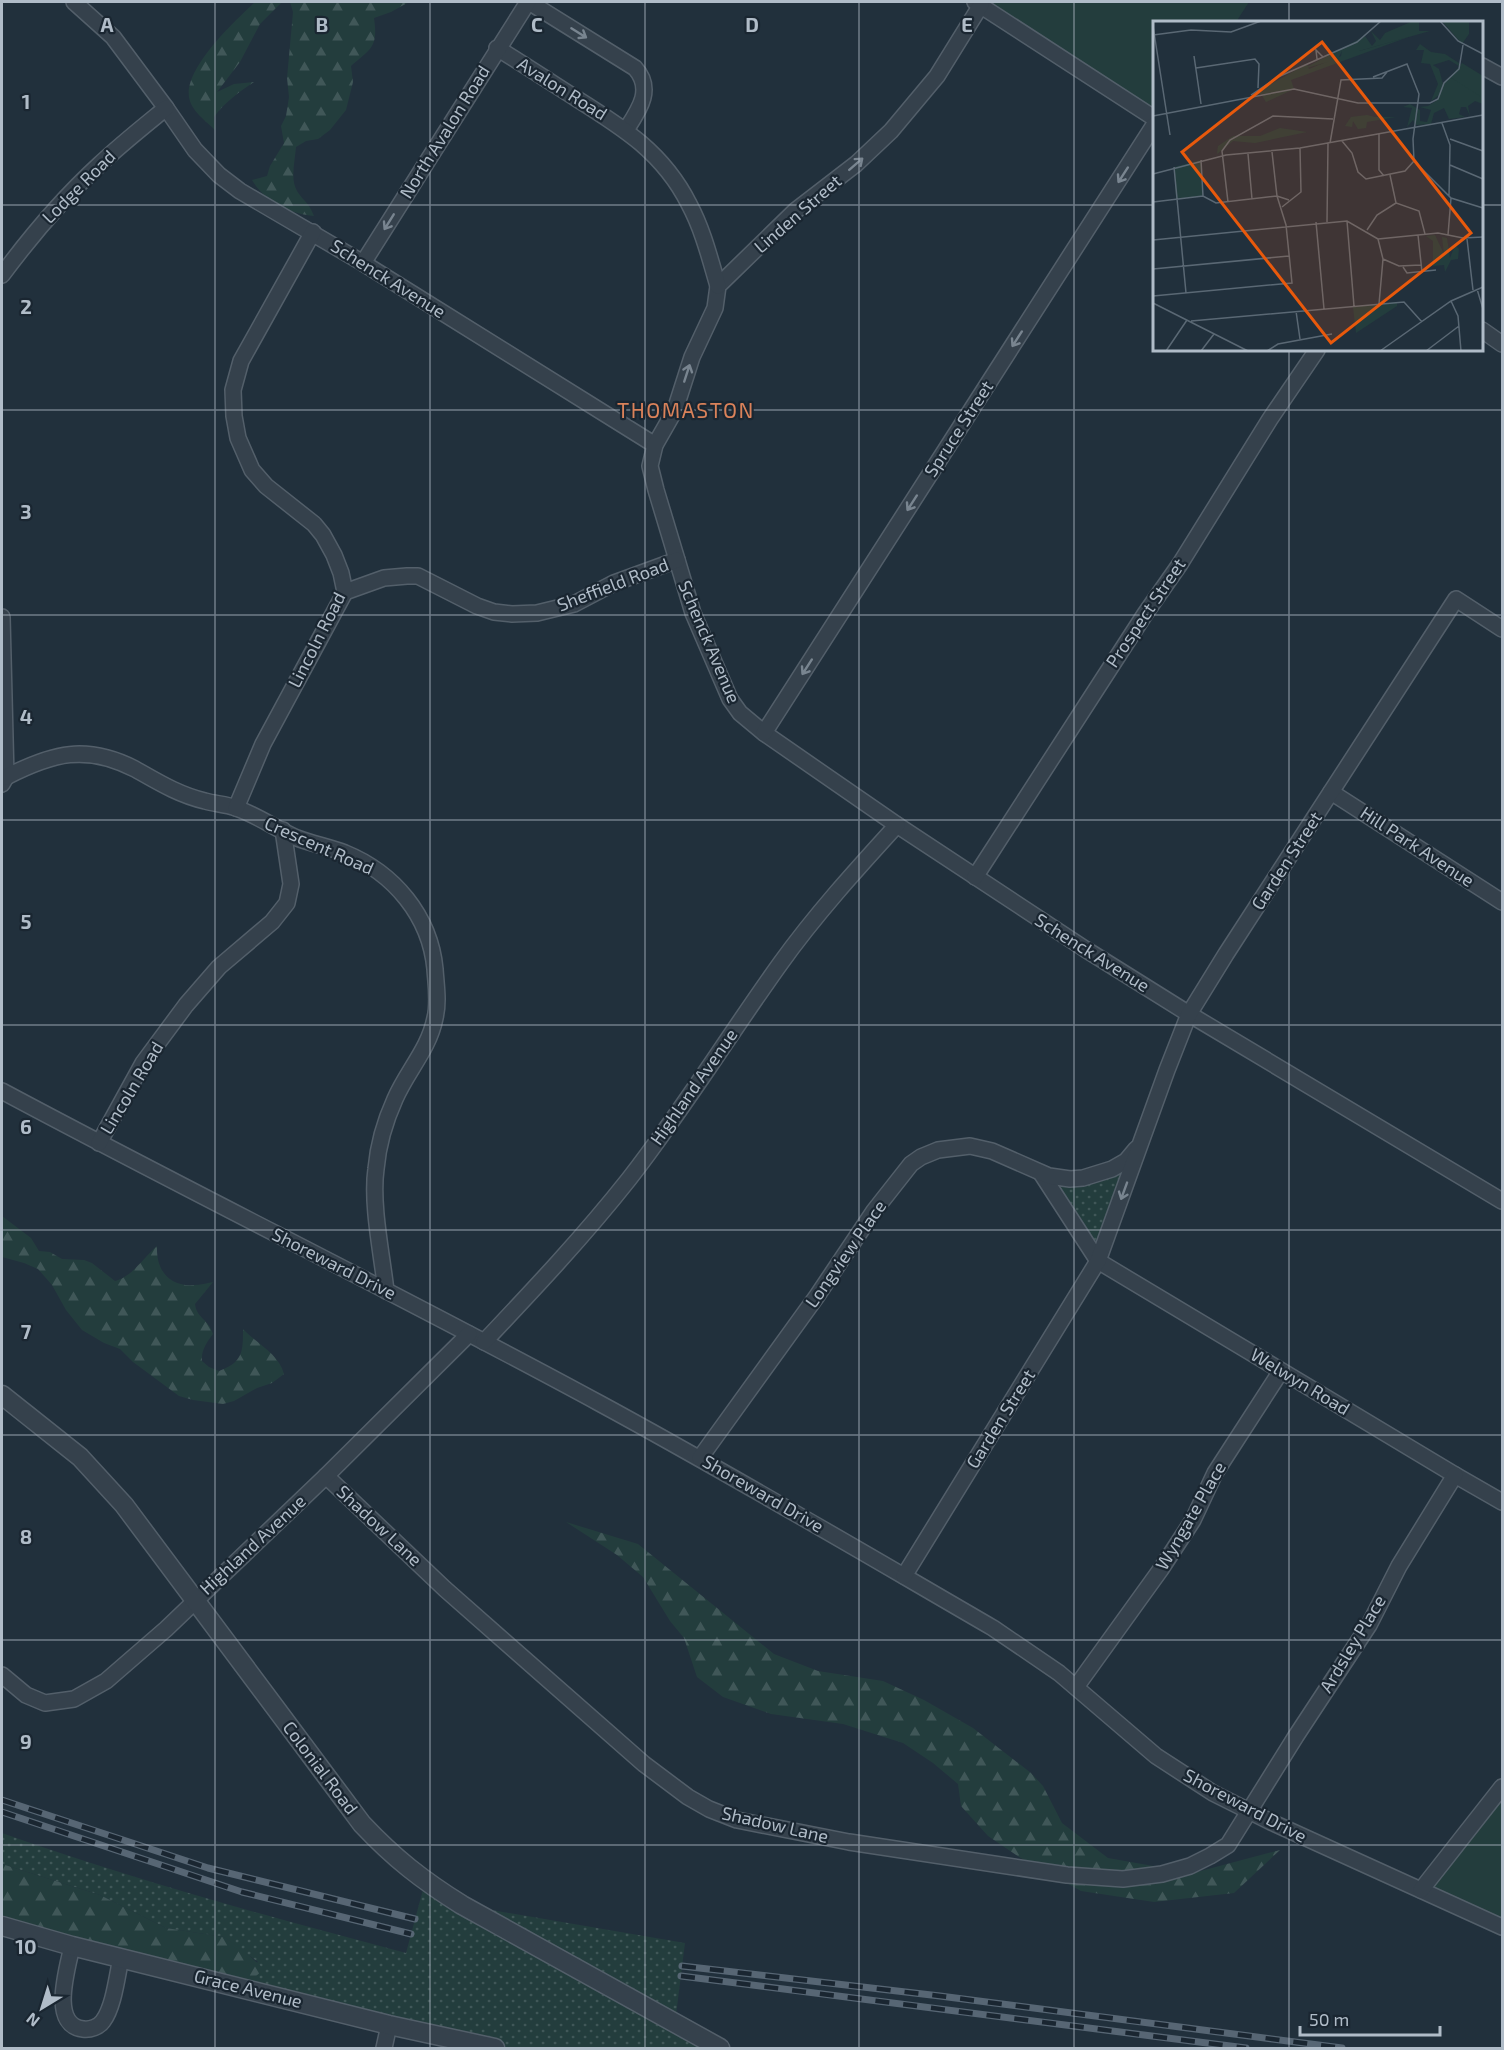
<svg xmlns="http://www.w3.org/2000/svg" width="1504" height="2050" font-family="'Exo 2',sans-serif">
<defs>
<pattern id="grass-dots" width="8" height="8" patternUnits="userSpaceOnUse" patternTransform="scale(1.5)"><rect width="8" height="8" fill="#233d3d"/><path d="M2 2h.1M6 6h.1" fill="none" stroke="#405758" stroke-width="1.8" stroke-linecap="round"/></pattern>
<pattern id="forest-firs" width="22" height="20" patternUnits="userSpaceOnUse" patternTransform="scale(1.5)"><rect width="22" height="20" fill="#233d3d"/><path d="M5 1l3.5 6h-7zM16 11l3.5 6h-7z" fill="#405758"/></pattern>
</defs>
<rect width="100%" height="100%" fill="#21303c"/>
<g fill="url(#grass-dots)">
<path d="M1126,1161L1098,1261L1049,1176L1056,1178Z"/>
<path d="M2,1833C134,1880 270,1917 406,1953L425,1882L462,1905L685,1943L675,2023L720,2048H495L217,1982L258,1962L224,1937L166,1928L100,1895L2,1864Z"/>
</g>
<g fill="url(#forest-firs)">
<path d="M255,2H282L260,24L240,62L217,92L234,84L254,82C239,92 225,102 214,117L215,130C206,121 191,111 189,97C185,67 235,21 255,2Z"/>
<path d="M290,2H409L391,12L374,18C378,47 372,48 351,66L353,82L346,110L330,130L318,139L306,141L296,147C295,161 290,179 297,191C304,202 308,201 314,216C290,214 264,201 252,180L267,176L270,166L284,143L281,126L286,116L289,97L287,78L293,12Z"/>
<path d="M2,1216L31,1238L39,1251L50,1252L62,1259L84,1260L92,1263L115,1281C132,1277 144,1257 157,1246C156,1269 168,1287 194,1285C200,1285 207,1283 213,1282L195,1304C197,1319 208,1318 213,1334C207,1342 201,1350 202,1361L209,1367L219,1371C243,1362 243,1352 243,1329C257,1344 279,1354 284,1374L272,1383L257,1388L234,1401L223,1404L193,1400L179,1396L133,1362L120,1349L104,1343L82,1330L66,1310L52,1285L38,1269L24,1263L2,1257Z"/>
<path d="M566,1522L638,1544L774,1654L818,1671L883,1681L924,1700L973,1728L1031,1773L1043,1786L1062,1823L1108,1858L1193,1873L1280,1850L1234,1893L1154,1902L1081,1891L1019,1857L988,1836L961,1806L958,1784L933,1763L903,1743L843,1724L771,1714L723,1697L697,1677L684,1638L670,1621L643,1577L617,1555Z"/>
<path d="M2,1864L100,1895L166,1928L224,1937L243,1950L264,1969L255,1977L246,1980L2,1926Z"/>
</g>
<g fill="#233d3d">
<path d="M975,2H1249L1236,22H1154V118Z"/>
<path d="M1502,1787V1927L1421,1890Z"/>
</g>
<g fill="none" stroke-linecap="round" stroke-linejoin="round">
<g stroke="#535f6a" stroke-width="18">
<g id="minor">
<path d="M74,2L113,37L166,108L195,150L219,175L240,191L363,263L655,445"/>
<path d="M529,2L635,68C654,89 639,110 626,130"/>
<path d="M975,2L1154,118"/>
<path d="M981,5L937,76L891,131L856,164L795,211L718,286L715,308L692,357L675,410L655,445L650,466L656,490L693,613L730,699L740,713L764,733L897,825L1085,949L1189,1014L1502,1201"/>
<path d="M497,48C523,64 549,81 574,97C622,127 663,152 689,204C703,230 710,259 718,286"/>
<path d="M1482,66L1502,77"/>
<path d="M363,263L528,2"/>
<path d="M2,275C31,236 63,198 99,165C120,145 144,126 166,108"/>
<path d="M1482,330L1502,344"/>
<path d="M345,592L384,578L407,576H418L477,606L494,612L512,614L537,613L574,604L614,583L677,560"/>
<path d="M2,617L6,777L2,784"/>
<path d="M764,733L1154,125"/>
<path d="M6,777C53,753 86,744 135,769C158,782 179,795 205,801C215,804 226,804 236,808C257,815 276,829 297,838C313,844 329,847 345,853C394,873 430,916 435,969C436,985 439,1002 435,1018C429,1049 407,1071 395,1099C385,1121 378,1146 376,1169C371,1204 382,1255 386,1291"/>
<path d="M1331,792L1502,902"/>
<path d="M236,808L263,744L345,592L341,573L334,555L323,535L314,524L266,486L252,470L238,438L234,416L233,390L241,361L313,232"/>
<path d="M975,877L1145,614L1180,564L1270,419L1317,350"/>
<path d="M2,1091C200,1197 402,1296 599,1403C732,1475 862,1552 993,1628L1059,1673L1156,1756L1213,1793L1271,1822L1502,1927"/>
<path d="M99,1143L143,1063L186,1005L219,967L272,922L287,903L291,884L283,830"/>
<path d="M1041,1173L1098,1261L1455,1475L1502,1502"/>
<path d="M484,1342C534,1289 584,1236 629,1179C683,1110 729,1035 780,964C815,915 856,870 897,825"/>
<path d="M700,1458L817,1296L874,1211L911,1164L921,1157L938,1150L970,1146L992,1151L1049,1176L1070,1179L1083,1178L1112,1169L1126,1161L1136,1149"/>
<path d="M326,1476L445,1589L644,1764L688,1797L709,1809L737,1820L849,1842L1067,1875L1123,1879L1162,1874L1190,1866L1210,1856L1228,1845L1296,1736L1369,1625L1399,1566L1455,1475"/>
<path d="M904,1576L1098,1261L1167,1070L1189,1014L1226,954L1456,599L1502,629"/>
<path d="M2,1675L26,1695L45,1703L74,1699L106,1681L166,1629L326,1476L469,1334"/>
<path d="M1076,1687L1161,1569L1193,1520L1215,1473L1281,1371"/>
<path d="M1421,1890L1502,1787"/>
<path d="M72,1946C68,1967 49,2025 83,2029C90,2030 99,2027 103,2021C114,2006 117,1976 121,1958"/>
<path d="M384,2048L389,2025"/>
</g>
</g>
<g stroke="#535f6a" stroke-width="21">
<g id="tertiary">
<path d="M2,1395L80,1457L124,1505L362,1824C394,1858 422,1880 462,1905L720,2048"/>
<path d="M2,1926L72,1946L389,2025L495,2048"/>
</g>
</g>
<use href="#minor" stroke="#35414c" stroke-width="15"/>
<use href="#tertiary" stroke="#35414c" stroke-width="18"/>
<g stroke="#576674" stroke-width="7">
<g id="rail">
<path d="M2,1800L208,1868L415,1919"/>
<path d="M2,1812L242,1892L411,1934"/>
<path d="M682,1966L940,1996L1342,2048"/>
<path d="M681,1976L1246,2048"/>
</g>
</g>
<use href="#rail" stroke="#1a2631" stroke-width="4.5" stroke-dasharray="14" stroke-linecap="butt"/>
</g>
<defs><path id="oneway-shaft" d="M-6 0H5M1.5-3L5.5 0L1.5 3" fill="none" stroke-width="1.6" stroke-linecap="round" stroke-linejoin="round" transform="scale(1.5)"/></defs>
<g stroke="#798590">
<use href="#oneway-shaft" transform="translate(579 33) rotate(32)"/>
<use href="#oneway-shaft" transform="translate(856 164) rotate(-41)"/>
<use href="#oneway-shaft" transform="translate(1123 175) rotate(123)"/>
<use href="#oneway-shaft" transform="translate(389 222) rotate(122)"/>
<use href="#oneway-shaft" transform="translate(1017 339) rotate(123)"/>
<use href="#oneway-shaft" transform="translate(687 373) rotate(-72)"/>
<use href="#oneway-shaft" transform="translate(912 503) rotate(123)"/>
<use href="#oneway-shaft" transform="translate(807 667) rotate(123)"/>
<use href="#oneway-shaft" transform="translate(1124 1191) rotate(110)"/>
</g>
<path fill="none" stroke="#b0bcc8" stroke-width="1.5" stroke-opacity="0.55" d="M215,2V2048M430,2V2048M645,2V2048M859,2V2048M1074,2V2048M1289,2V22M2,205H1154M1482,205H1502M1289,350V2048M2,410H1502M2,615H1502M2,820H1502M2,1025H1502M2,1230H1502M2,1435H1502M2,1640H1502M2,1845H1502"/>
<g text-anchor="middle" stroke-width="4.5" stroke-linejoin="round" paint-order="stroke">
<g font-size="18" fill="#b0bcc8" stroke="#1a2631">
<text transform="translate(562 89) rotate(32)" y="6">Avalon Road</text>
<text transform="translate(445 132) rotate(-58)" y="6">North Avalon Road</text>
<text transform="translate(79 187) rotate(-45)" y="6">Lodge Road</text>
<text transform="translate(798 214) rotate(-41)" y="6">Linden Street</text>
<text transform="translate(388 279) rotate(32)" y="6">Schenck Avenue</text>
<text transform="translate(959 429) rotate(-57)" y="6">Spruce Street</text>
<text transform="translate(613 585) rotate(-21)" y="6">Sheffield Road</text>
<text transform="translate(1146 613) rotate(-56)" y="6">Prospect Street</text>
<text transform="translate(317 640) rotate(-63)" y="6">Lincoln Road</text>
<text transform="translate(709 642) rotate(67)" y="6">Schenck Avenue</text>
<text transform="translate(319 846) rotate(24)" y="6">Crescent Road</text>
<text transform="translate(1417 847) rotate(33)" y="6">Hill Park Avenue</text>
<text transform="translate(1287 861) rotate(-57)" y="6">Garden Street</text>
<text transform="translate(1092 953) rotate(32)" y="6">Schenck Avenue</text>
<text transform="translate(694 1087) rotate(-55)" y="6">Highland Avenue</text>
<text transform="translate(132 1088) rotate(-59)" y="6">Lincoln Road</text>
<text transform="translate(846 1254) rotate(-55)" y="6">Longview Place</text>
<text transform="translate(334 1264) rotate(27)" y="6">Shoreward Drive</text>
<text transform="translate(1300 1382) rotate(31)" y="6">Welwyn Road</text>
<text transform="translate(1001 1419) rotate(-58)" y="6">Garden Street</text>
<text transform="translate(763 1494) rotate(30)" y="6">Shoreward Drive</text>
<text transform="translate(1191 1516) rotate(-60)" y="6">Wyngate Place</text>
<text transform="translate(379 1526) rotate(43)" y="6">Shadow Lane</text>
<text transform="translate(253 1545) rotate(-43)" y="6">Highland Avenue</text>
<text transform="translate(1353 1644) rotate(-59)" y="6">Ardsley Place</text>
<text transform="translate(320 1768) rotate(53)" y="6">Colonial Road</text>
<text transform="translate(1245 1806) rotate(28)" y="6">Shoreward Drive</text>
<text transform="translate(775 1825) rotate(13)" y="6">Shadow Lane</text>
<text transform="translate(248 1989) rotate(14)" y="6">Grace Avenue</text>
</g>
<g font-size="21" letter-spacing="1.5" fill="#da825a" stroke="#1a2631">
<text x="686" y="418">THOMASTON</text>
</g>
</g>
<g transform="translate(1153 21)">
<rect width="330" height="330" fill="#21303c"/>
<path d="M258,15L138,59L141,68L113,81L108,73L98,74L154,43L156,48L188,35L189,29L206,30Z" fill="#233d3d"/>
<path d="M260,0H266V10H277L206,30H189L185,38L150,48L212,15L219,25L223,20L218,10L227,19L232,12ZM289,0H316V13L309,23ZM267,23L278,31L292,33L306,42V45L296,39L280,44L286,48L290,63L297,56L330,74V83L322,80L315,85L317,95L313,86H308L306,93L312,96L296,98L291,87L281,92L278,103L263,104L260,99L254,106L259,87L250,86L257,83L267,89V100L274,101L278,89L267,86L275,85L283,80L286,74L278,80L285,63L277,43L268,42L271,29H263ZM214,94L222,96H243L214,101L213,107L205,108L200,100L199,106L192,105L198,96ZM127,107L154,111L102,122L80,120L64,133L65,125L80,115H107ZM282,214L291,233L289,216L294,217L297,237L302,224L306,228L305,238L298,239L292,251L291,244L280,245V220L273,215Z" fill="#233d3d"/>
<path d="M309,42L330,55V77L297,56ZM48,139L50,175L23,178L21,146ZM244,281V285L203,312L200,286Z" fill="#233d3d"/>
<path fill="none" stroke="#5a6874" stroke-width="1.5" d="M287,0L305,20L330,33M0,5L17,114M0,14L38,9L78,11L108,0M41,35L48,83M164,38L163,29L170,36M43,47L102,38L106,43L105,67M220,56L254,43L266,73L260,118L261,140L298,177L330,187M98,74L125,56L204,21L228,0M0,95L141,68L205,82H277L285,78L291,62L306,48L310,24M289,102L297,124L296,175M226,113V149L231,155M297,118L330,130M189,120L199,132L205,151L213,158L252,150L261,140M177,122L188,59L229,57L234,51M95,133L99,178M48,139L50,175M297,144L330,158M21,146L33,272M0,153L73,134L147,127L330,94M237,154L243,182L266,190L272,213M0,181L50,175L63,182L124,175L136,179M75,181L69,130L77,119L120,95L180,98M129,186L148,171L147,127M194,200L201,285M163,201L171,288M174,201L175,122M214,209L224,194L243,182M265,214L269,251M295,214L298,177M225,218L285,212L310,217L330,216M225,218L230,238L226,283M314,218L320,269M0,219L194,200L225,218M230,238L246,245L268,244M250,246L254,252L283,249M0,248L136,235M324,268L330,288M0,275L139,262L133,204L124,175L119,131M298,280L305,295L308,330M0,282L95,330M143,290L147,318M38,300L251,281L269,301M13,330L34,299M48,330L61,313M114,330L125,323L179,313M227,330L298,280L330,266M273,330L306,305"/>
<path fill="#e8590c" fill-opacity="0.15" stroke="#e8590c" stroke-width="3" d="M169,21L318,212L178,322L29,131Z"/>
<rect width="330" height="330" fill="none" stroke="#b0bcc8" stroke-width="3"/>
</g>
<g font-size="20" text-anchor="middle" font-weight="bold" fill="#b0bcc8" stroke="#1a2631" stroke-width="4.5" stroke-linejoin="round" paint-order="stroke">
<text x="107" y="32">A</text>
<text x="322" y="32">B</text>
<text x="537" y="32">C</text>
<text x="752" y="32">D</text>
<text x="967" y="32">E</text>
<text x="26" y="109">1</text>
<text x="26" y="314">2</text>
<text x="26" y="519">3</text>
<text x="26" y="724">4</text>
<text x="26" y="929">5</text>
<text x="26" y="1134">6</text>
<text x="26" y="1339">7</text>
<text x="26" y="1544">8</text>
<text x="26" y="1749">9</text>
<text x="26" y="1954">10</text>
</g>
<rect width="1504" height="2050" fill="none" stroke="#b0bcc8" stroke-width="6"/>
<g transform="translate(42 2008) rotate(218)" stroke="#1a2631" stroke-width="4.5" paint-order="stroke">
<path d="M0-4.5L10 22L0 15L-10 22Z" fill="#b0bcc8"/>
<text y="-9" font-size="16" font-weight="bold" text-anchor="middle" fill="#b0bcc8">N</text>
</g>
<path d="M1300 2026v9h140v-9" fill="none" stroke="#b0bcc8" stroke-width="3"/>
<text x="1309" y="2026" font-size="18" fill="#b0bcc8" stroke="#1a2631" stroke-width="4.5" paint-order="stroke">50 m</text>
</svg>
